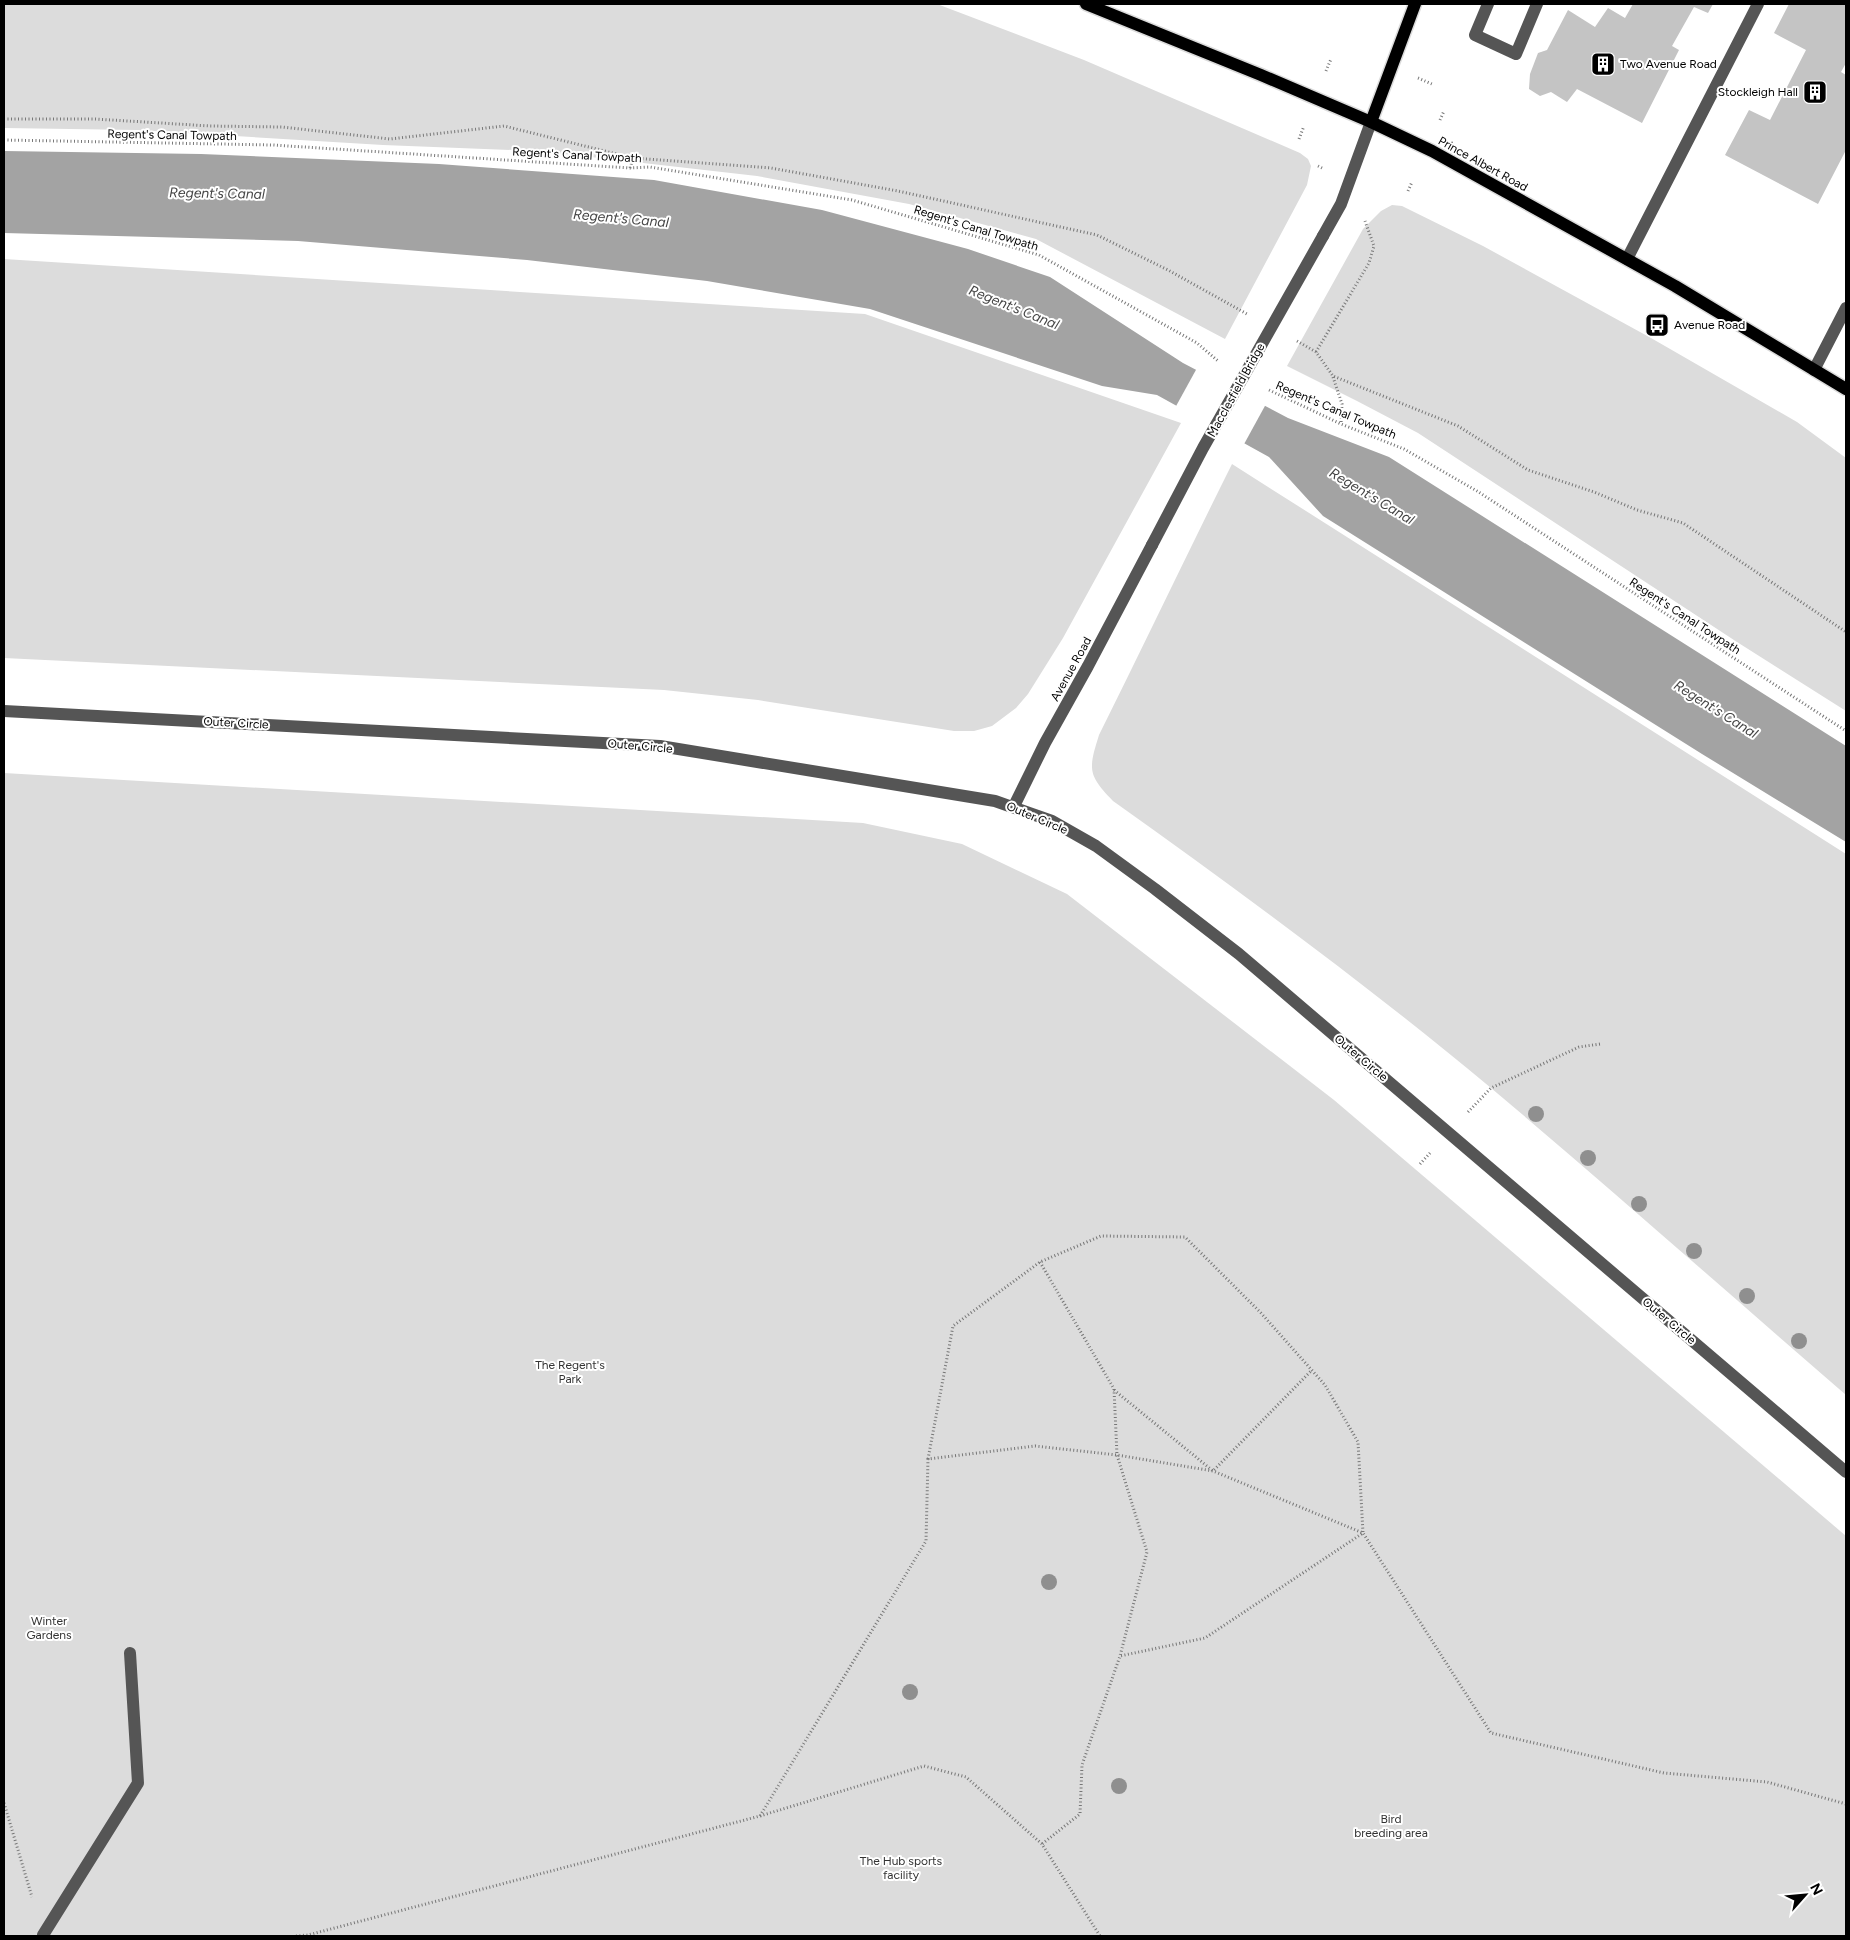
<svg xmlns="http://www.w3.org/2000/svg" width="1850" height="1940" font-family="Figtree,sans-serif">
<rect width="100%" height="100%" fill="#fff"/>
<g fill="#dcdcdc">
<path d="M4,4H937L1084,60L1300,153L1308,159L1311,166L1307,185L1225,339L1036,239L909,204L757,176L538,151L383,145L137,130L4,128Z"/>
<path d="M1392,205L1402,206L1483,246L1651,338L1797,422L1846,458V711L1737,642L1418,433L1357,401L1287,366L1363,229L1381,211Z"/>
<path d="M4,259L865,314L1181,423L1063,638L1028,694L1016,708L992,726L974,731H954L758,700L664,690L4,658Z"/>
<path d="M1232,464L1846,854V1395C1728,1293 1611,1189 1491,1088C1370,987 1242,893 1113,801C1088,775 1088,770 1099,735C1144,645 1187,554 1232,464Z"/>
<path d="M4,773L863,823L962,844L1067,894L1334,1100L1846,1536V1936H4Z"/>
</g>
<path fill="#a3a3a3" d="M4,151L201,154L439,164L654,180L822,210L968,249L1050,277L1183,363L1288,418L1389,457L1846,746V842L1702,754L1323,516L1269,457L1157,395L1102,386L870,309L707,281L527,260L298,241L4,233Z"/>
<path fill="#fff" d="M1197,368L1266,404L1243,446L1175,408Z"/>
<g fill="#c4c4c4">
<path d="M1633,4H1713L1708,13L1694,7L1672,46L1679,50L1642,123L1577,89L1567,102L1551,92L1540,96L1529,89L1530,74L1538,53L1547,50L1568,10L1595,27L1608,8L1625,18Z"/>
<path d="M1789,4H1846V63L1841,72L1846,75V150L1818,204L1725,155L1749,110L1770,120L1806,50L1774,33Z"/>
</g>
<g fill="none" stroke-linecap="round" stroke-linejoin="round">
<g stroke="#dbdbdb" stroke-width="15">
<g id="major">
<path d="M1086,4L1261,75L1371,122L1432,151L1675,286L1846,389"/>
<path d="M1371,122L1415,4"/>
</g>
</g>
<g stroke="#777" stroke-width="3" stroke-dasharray="1 2.5" stroke-linecap="butt">
<path d="M1326,71L1331,59"/>
<path d="M1418,78L1432,84"/>
<path d="M4,119H95L210,126L282,127L390,139L504,126L633,158L771,168L898,191L1097,235L1168,270L1247,314"/>
<path d="M1440,120L1444,111"/>
<path d="M1299,139L1304,126"/>
<path d="M4,140L273,145L630,168L650,167L852,200L1039,255L1197,343L1218,361"/>
<path d="M1318,166L1324,169"/>
<path d="M630,168L633,158"/>
<path d="M1408,191L1412,182"/>
<path d="M1297,341L1316,352L1333,376L1458,426L1528,470L1594,492L1637,510L1683,523L1846,632"/>
<path d="M1316,352L1369,263L1374,246L1365,221"/>
<path d="M1333,377L1342,404L1341,424"/>
<path d="M1269,390L1341,424L1404,449L1477,491L1846,731"/>
<path d="M1468,1112L1491,1088L1579,1047L1600,1044"/>
<path d="M1420,1164L1430,1153"/>
<path d="M1040,1262L1114,1389L1117,1455L1147,1552L1120,1656L1082,1765L1080,1814L1042,1844"/>
<path d="M1114,1390L1213,1471L1312,1370"/>
<path d="M928,1459L953,1326L1040,1262L1101,1236L1185,1237L1261,1313L1325,1385L1358,1442L1363,1533L1205,1638L1120,1656"/>
<path d="M4,1803L32,1897"/>
<path d="M760,1816L926,1541L928,1459L1035,1446L1117,1455L1213,1471L1363,1533L1491,1733L1664,1773L1767,1782L1846,1804"/>
<path d="M296,1936L308,1935L760,1816L924,1766L966,1777L1042,1844L1100,1936"/>
</g>
<g stroke="#555" stroke-width="12">
<path d="M1488,4L1475,35L1516,54L1537,4"/>
<path d="M1323,236L1341,204L1371,122"/>
<path d="M1627,259L1758,4"/>
<path d="M1814,370L1846,308"/>
<path d="M4,711L660,746L995,801L1052,821L1096,846L1155,889L1239,954L1846,1472"/>
<path d="M1014,806L1045,743L1088,666L1152,545"/>
<path d="M43,1935L138,1783L130,1653"/>
</g>
<use href="#major" stroke="#000" stroke-width="12"/>
<path stroke="#555" stroke-width="12" d="M1152,545L1203,448L1323,236"/>
</g>
<g fill="#8f8f8f">
<circle cx="1536" cy="1114" r="8"/>
<circle cx="1588" cy="1158" r="8"/>
<circle cx="1639" cy="1204" r="8"/>
<circle cx="1694" cy="1251" r="8"/>
<circle cx="1747" cy="1296" r="8"/>
<circle cx="1799" cy="1341" r="8"/>
<circle cx="1049" cy="1582" r="8"/>
<circle cx="910" cy="1692" r="8"/>
<circle cx="1119" cy="1786" r="8"/>
</g>
<defs>
<g id="building-square" transform="scale(1.25)"><rect x="-9" y="-9" width="18" height="18" rx="4" fill="#000" stroke="#fff"/><path d="M-4-6H4V6H1V3H-1V6H-4ZM-2.5-4.3h1.7v1.8h-1.7ZM.8-4.3h1.7v1.8H.8ZM-2.5-1h1.7V.8h-1.7ZM.8-1h1.7V.8H.8Z" fill="#fff"/></g>
<g id="bus-square" transform="scale(1.25)"><rect x="-9" y="-9" width="18" height="18" rx="4" fill="#000" stroke="#fff"/><path d="M-5-6H5V4H4V6H2V4H-2V6H-4V4H-5ZM-3.5-4V0h7V-4ZM-3.5 1.2v1.5H-2V1.2ZM2 1.2v1.5H3.5V1.2Z" fill="#fff"/></g>
</defs>
<g fill-rule="evenodd">
<use href="#building-square" x="1603" y="64"/>
<use href="#building-square" x="1815" y="92"/>
<use href="#bus-square" x="1657" y="325"/>
</g>
<g text-anchor="middle" stroke-width="4" stroke-linejoin="round" paint-order="stroke">
<g font-size="12" fill="#000" stroke="#fff" text-anchor="start">
<text x="1620" y="68">Two Avenue Road</text>
<text x="1798" y="96" text-anchor="end">Stockleigh Hall</text>
<text x="1674" y="329">Avenue Road</text>
</g>
<g font-size="12" fill="#000" stroke="#fff">
<text transform="translate(172 135) rotate(1)" y="4">Regent's Canal Towpath</text>
<text transform="translate(577 155) rotate(3)" y="4">Regent's Canal Towpath</text>
<text transform="translate(1483 164) rotate(29)" y="4">Prince Albert Road</text>
<text transform="translate(976 228) rotate(17)" y="4">Regent's Canal Towpath</text>
<text transform="translate(1236 390) rotate(-61)" y="4">Macclesfield Bridge</text>
<text transform="translate(1336 410) rotate(23)" y="4">Regent's Canal Towpath</text>
<text transform="translate(1685 616) rotate(33)" y="4">Regent's Canal Towpath</text>
<text transform="translate(1071 669) rotate(-61)" y="4">Avenue Road</text>
<text transform="translate(236 723) rotate(3)" y="4">Outer Circle</text>
<text transform="translate(640 746) rotate(5)" y="4">Outer Circle</text>
<text transform="translate(1037 818) rotate(23)" y="4">Outer Circle</text>
<text transform="translate(1361 1058) rotate(40)" y="4">Outer Circle</text>
<text transform="translate(1669 1321) rotate(40)" y="4">Outer Circle</text>
</g>
<g font-size="12" fill="#333" stroke="#fff">
<text x="570" y="1369">The Regent's<tspan x="570" dy="14">Park</tspan></text>
<text x="49" y="1625">Winter<tspan x="49" dy="14">Gardens</tspan></text>
<text x="1391" y="1823">Bird<tspan x="1391" dy="14">breeding area</tspan></text>
<text x="901" y="1865">The Hub sports<tspan x="901" dy="14">facility</tspan></text>
</g>
<g font-size="14" font-style="italic" fill="#444" stroke="#fff">
<text transform="translate(217 193) rotate(1)" y="5">Regent's Canal</text>
<text transform="translate(621 218) rotate(5)" y="5">Regent's Canal</text>
<text transform="translate(1014 307) rotate(22)" y="5">Regent's Canal</text>
<text transform="translate(1372 496) rotate(31)" y="5">Regent's Canal</text>
<text transform="translate(1716 709) rotate(32)" y="5">Regent's Canal</text>
</g>
</g>
<rect width="1850" height="1940" fill="none" stroke="#000000" stroke-width="10"/>
<g transform="translate(1805 1895) rotate(63)" stroke="#ffffff" stroke-width="4" paint-order="stroke">
<path d="M0-4L9 19L0 12L-9 19Z" fill="#000000"/>
<text y="-8" font-size="14" font-weight="bold" text-anchor="middle" fill="#000000">N</text>
</g>
</svg>
